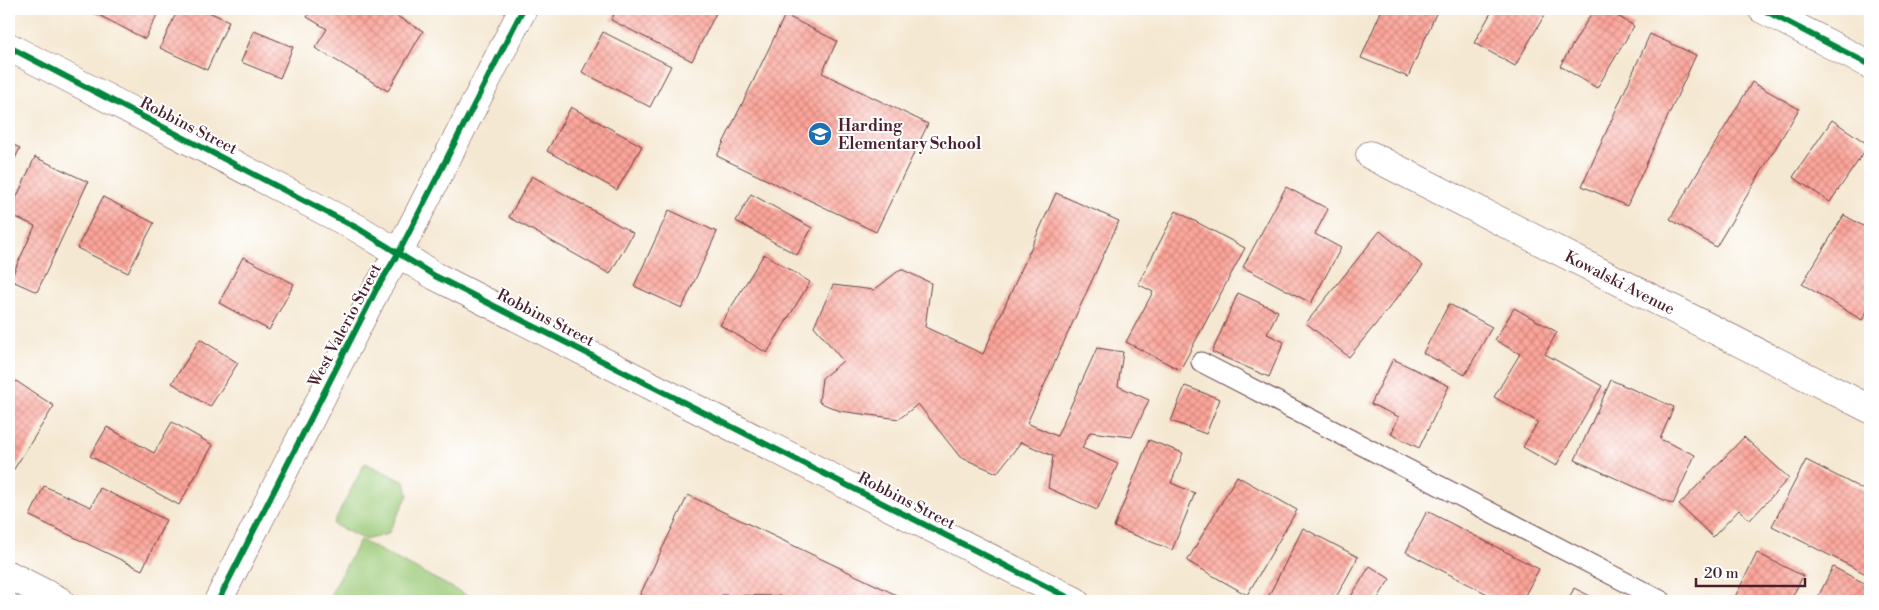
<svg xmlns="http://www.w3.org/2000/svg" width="1879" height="610" font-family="'Libre Bodoni',serif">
<defs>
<pattern id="building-cross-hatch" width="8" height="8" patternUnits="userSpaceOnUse" patternTransform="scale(1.25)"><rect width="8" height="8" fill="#fda59a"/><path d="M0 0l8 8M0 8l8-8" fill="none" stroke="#cf867e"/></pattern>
</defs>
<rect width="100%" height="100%" fill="#fff"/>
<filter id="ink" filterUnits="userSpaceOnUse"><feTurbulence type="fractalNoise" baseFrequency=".02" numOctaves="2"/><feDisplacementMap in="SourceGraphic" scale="10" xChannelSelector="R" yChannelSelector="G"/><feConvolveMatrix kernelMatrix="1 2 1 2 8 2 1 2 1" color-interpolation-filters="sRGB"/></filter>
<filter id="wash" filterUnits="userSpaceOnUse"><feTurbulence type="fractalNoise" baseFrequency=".0096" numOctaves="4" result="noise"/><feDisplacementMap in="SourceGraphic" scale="20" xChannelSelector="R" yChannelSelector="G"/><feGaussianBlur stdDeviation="1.12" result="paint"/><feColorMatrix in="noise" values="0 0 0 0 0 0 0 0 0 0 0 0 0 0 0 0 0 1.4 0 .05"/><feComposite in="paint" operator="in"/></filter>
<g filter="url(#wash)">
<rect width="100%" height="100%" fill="#f5e8d2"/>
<g fill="#9bca78" stroke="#727452">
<path d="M365,463L405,482L408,495L388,534L365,540L333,524Z"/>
<path d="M360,540L474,599L473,601H327Z"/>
</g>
<g id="blocks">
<g fill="url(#building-cross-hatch)">
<path d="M87,9H160L145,39Z"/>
<path d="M178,9H202L229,21L207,70L160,48Z"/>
<path d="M312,9H384L423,31L388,91L315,48L327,29L307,17Z"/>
<path d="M617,9H718L692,61L611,20Z"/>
<path d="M1382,9H1438L1408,77L1361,58Z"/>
<path d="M1493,9H1548L1515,66L1474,43Z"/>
<path d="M1594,9H1606L1634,26L1597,88L1560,66Z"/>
<path d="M785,15L837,41L822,73L928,124L876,232L717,156Z"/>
<path d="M254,31L293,47L280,78L241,62Z"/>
<path d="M603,32L671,66L650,107L582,72Z"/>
<path d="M1650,34L1696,55L1627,206L1582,186Z"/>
<path d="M1752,82L1799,109L1716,247L1670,219Z"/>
<path d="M571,107L642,146L617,190L547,151Z"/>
<path d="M1832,120L1869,145L1830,202L1793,177Z"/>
<path d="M9,143L20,148L9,171Z"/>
<path d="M35,157L88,182L37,292L10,280L35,226L9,214Z"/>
<path d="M532,176L633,233L610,274L509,217Z"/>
<path d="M1286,187L1328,209L1315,234L1341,248L1311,303L1243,267Z"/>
<path d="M1056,193L1119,221L1027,423L1057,436L1097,348L1123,352L1118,386L1149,400L1132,437L1090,432L1082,448L1118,464L1097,510L1048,488L1053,456L1021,442L997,473L960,457L918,404L899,419L840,411L819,402L822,378L843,361L814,326L833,285L874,290L901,269L931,283L925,327L983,354Z"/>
<path d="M751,194L812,228L797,255L736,221Z"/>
<path d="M103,197L154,223L128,273L77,248Z"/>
<path d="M669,210L717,232L682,308L634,286Z"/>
<path d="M1176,211L1245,248L1180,370L1126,342L1153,292L1138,284Z"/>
<path d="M1844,215L1870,230V306L1862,320L1802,284Z"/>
<path d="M1380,231L1423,266L1349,357L1306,323Z"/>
<path d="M764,254L810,282L767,353L720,325Z"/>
<path d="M243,257L294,284L269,330L219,303Z"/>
<path d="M1238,293L1278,311L1267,334L1284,342L1269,377L1212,352Z"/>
<path d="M1449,304L1492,327L1465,375L1423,353Z"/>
<path d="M1514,308L1557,332L1545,354L1602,386L1556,466L1523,447L1538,422L1494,397L1520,354L1495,340Z"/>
<path d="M200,339L238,363L210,407L172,383Z"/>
<path d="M1393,359L1449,386L1419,448L1391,434L1399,417L1371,404Z"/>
<path d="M1611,380L1674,407L1660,439L1695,455L1673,504L1575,460Z"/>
<path d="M16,381L54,406L9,477V392Z"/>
<path d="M1185,386L1220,399L1206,434L1171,421Z"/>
<path d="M172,422L213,445L179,505L90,456L107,427L154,453Z"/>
<path d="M1744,437L1789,478L1750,520L1739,510L1713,537L1679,505Z"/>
<path d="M1149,440L1183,453L1171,483L1195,493L1172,550L1114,527Z"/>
<path d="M1806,460L1870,493V576L1772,526Z"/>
<path d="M1237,476L1297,510L1247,595L1187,561Z"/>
<path d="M44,486L91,507L100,488L166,520L142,570L30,516Z"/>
<path d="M688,495L909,601H780V596L722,595L715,601H637Z"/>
<path d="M1427,511L1539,569L1522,601H1501L1406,552Z"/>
<path d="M1303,528L1358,557L1334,601H1266Z"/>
<path d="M1757,553L1803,576L1790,601H1733Z"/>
<path d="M1370,566L1390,579L1376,601H1348Z"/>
<path d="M1833,567L1870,586V601H1816Z"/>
<path d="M1574,588L1600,601H1568Z"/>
</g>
</g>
</g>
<g filter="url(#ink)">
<use href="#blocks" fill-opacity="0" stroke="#643d44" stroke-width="1"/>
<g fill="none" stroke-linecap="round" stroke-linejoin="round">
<g stroke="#643d44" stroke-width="21">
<path id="service" d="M1201,362L1662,601"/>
</g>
<g stroke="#643d44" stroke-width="29">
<g id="minor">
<path d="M1762,9L1870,65"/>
<path d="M9,47L359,229L435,276L1075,601"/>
<path d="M1370,155L1870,409"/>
<path d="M9,575L60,601"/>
</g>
</g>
<g stroke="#643d44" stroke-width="29">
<path id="tertiary" d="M218,601L376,290L399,252L523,9"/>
</g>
<use href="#service" stroke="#fff" stroke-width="19"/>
<use href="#minor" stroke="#fff" stroke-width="28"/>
<use href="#tertiary" stroke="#fff" stroke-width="28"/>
<g stroke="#fff" stroke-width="9">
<g id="cycleway">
<path d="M1762,9L1870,65"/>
<path d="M9,47L359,229L435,276L1075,601"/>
<path d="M218,601L376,290L399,252L523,9"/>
</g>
</g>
<use href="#cycleway" stroke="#00873e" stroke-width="6"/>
</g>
</g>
<defs>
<g id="school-disc" transform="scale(1.25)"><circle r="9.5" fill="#1f6fb2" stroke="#fff"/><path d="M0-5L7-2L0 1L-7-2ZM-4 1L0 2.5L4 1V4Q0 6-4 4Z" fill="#fff"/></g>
</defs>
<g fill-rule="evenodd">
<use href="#school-disc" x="820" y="134"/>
</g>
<g text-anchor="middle" stroke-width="4" stroke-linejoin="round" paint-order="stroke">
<g font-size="16" fill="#4a1f2b" stroke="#fff">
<text transform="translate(189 125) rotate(27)" y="6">Robbins Street</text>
<text transform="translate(1620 282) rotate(27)" y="6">Kowalski Avenue</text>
<text transform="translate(546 317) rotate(27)" y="6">Robbins Street</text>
<text transform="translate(344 325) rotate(-62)" y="6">West Valerio Street</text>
<text transform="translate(907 500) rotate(27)" y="6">Robbins Street</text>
</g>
<g font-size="16" font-weight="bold" fill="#4a1f2b" stroke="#fff" text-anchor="start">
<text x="838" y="131">Harding<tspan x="838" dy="18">Elementary School</tspan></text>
</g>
</g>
<rect width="1879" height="610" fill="none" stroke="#fff" stroke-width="30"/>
<path d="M1696 578v8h109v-8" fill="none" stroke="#4a1f2b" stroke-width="2.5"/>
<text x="1704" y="578" font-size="15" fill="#4a1f2b" stroke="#ffffff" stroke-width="4" paint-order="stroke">20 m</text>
</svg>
